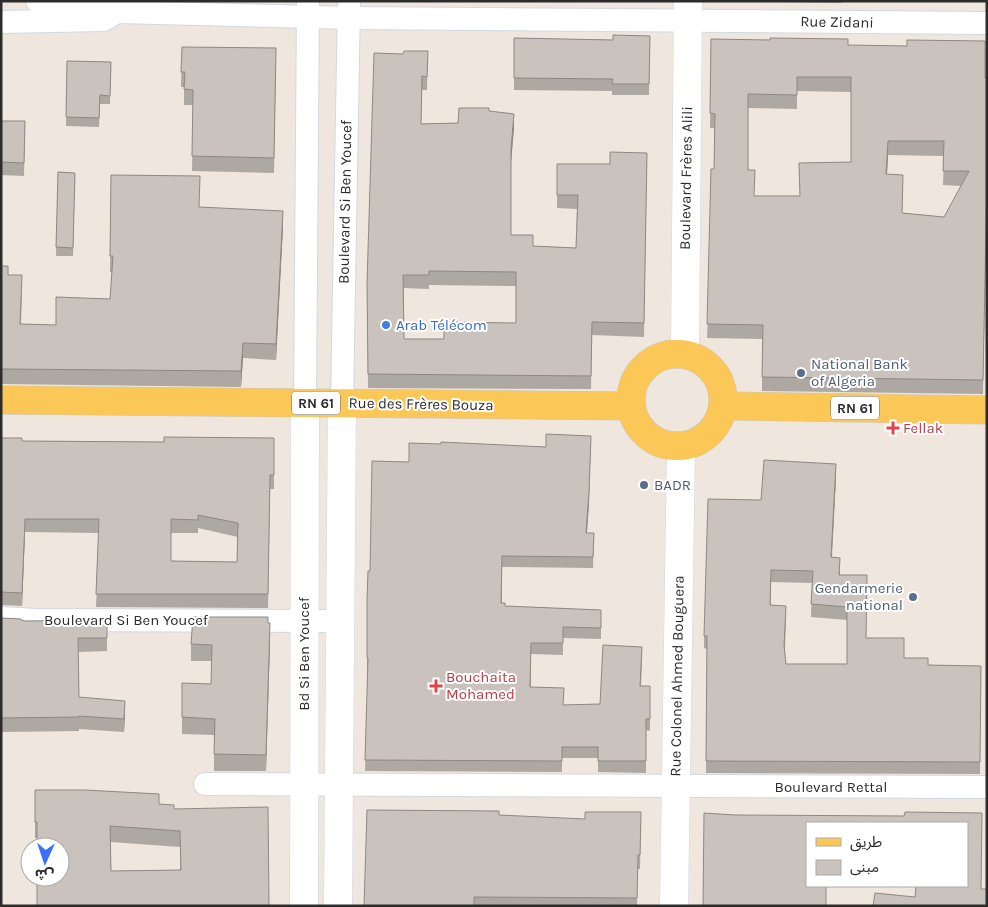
<svg xmlns="http://www.w3.org/2000/svg" width="988" height="907" font-family="Karla,'Noto Sans Arabic',sans-serif">
<rect width="100%" height="100%" fill="#efe6dd"/>
<g fill="none" stroke-linecap="round" stroke-linejoin="round">
<g stroke="#d2d8e6" stroke-width="24">
<g id="minor">
<path d="M37,1L104,4L117,12L349,18L987,23"/>
<path d="M1,22L104,20L117,12"/>
<path d="M305,403L308,2"/>
<path d="M342,403L349,1"/>
<path d="M1,618L36,620L341,621"/>
<path d="M205,784L987,787"/>
</g>
</g>
<g stroke="#d2d8e6" stroke-width="29">
<g id="tertiary">
<path d="M304,906L305,403"/>
<path d="M338,906L342,403"/>
</g>
</g>
<g stroke="#d2d8e6" stroke-width="29">
<g id="secondary">
<path d="M685,354L688,1"/>
<path d="M674,906L681,447"/>
</g>
</g>
<g stroke="#c8c8c8" stroke-width="29">
<g id="primary">
<circle cx="677" cy="400" r="46"/>
<path d="M1,400L630,406"/>
<path d="M724,406L987,410"/>
</g>
</g>
<use href="#minor" stroke="#fff" stroke-width="22"/>
<use href="#tertiary" stroke="#fff" stroke-width="28"/>
<use href="#secondary" stroke="#fff" stroke-width="28"/>
<use href="#primary" stroke="#fbc756" stroke-width="28"/>
</g>
<g fill="#aea8a3" fill-rule="evenodd">
<path d="M718,1H842V3Z"/>
<path d="M650,36L649,95H612V91L514,90V38L613,40Z"/>
<path d="M711,39L848,45L985,78L987,193L983,394L762,391V339L707,338L714,169V128H710ZM797,91L851,92V162L800,196H754L748,170V108L797,109ZM888,155L944,156L943,185L961,186L944,217L902,213L903,189L887,175Z"/>
<path d="M182,47L276,63L274,173L192,171L193,105H184V87H181Z"/>
<path d="M428,51L427,90H422L421,124L458,123L489,111L514,128L511,162V235L533,246L576,248L577,209L557,208V164H610L647,153L644,337L592,335L591,389L368,388L367,284L403,54ZM429,285L516,286V323L444,339H404V288L429,289Z"/>
<path d="M67,61L111,62L110,104H100L99,127L66,126Z"/>
<path d="M1,121H25L24,176L1,175Z"/>
<path d="M58,172L75,173L73,256H56Z"/>
<path d="M111,175L199,207L283,227L276,360L243,358L241,387L1,384V266L22,291L21,324L56,325L110,299L112,272H110Z"/>
<path d="M1,438L22,441L164,442L274,438V489H270L268,608L96,607L99,533L25,532L22,606L1,605ZM198,528L238,537L237,562L171,561V533H198Z"/>
<path d="M836,477L832,557L840,570V575L866,638L904,658L928,665L981,666L980,774L706,773L707,649L704,648V636L761,500ZM771,582L812,583L811,617L847,620V664H786L785,651L786,618L771,605Z"/>
<path d="M589,503L587,533H594L593,568L502,567V603L505,606L601,610V639L563,638V655L531,654V687L563,705L600,704L642,658L641,686H650V731L646,730V773L598,772V758H562V772L365,771L368,669H367V599L370,571Z"/>
<path d="M1,618L25,621L107,620V651L78,652L79,697L125,714L124,732L79,729V731L1,732Z"/>
<path d="M268,623L270,640L266,771H214V735L182,734V717L211,684L212,661H191V644Z"/>
<path d="M159,804L174,809L269,906H37V838H35V822ZM111,842L180,847V870L111,871Z"/>
<path d="M499,815L641,827L640,869H638L637,906H364Z"/>
</g>
<g fill="#8d8884">
<path d="M514,114V128L511,162V149Z"/>
<path d="M888,141V155L886,189V174Z"/>
<path d="M283,211V227L276,360V344Z"/>
<path d="M243,343V358L241,387V371Z"/>
<path d="M591,436L589,503L586,544V533Z"/>
<path d="M836,464V477L831,569V557Z"/>
<path d="M25,519V532L22,606V593Z"/>
<path d="M270,623V640L266,771V755Z"/>
<path d="M125,701V714L124,732V719Z"/>
</g>
<g fill="#cac3bd" stroke="#8d8884" fill-rule="evenodd">
<path d="M613,35L650,36L649,84H612L613,79L514,78V38L613,40Z"/>
<path d="M770,38L848,39V45L907,46V40L985,41V78H987V178L983,380L762,377L763,325L707,324L711,169H714L715,114L710,113L711,39L770,40ZM797,77H851V162L799,163L800,196H754L755,170H748V94L797,95ZM888,141H944L943,171H969L944,217L902,213L903,175L886,174Z"/>
<path d="M182,47L276,48L274,158L192,156L193,90L184,89L185,72H181Z"/>
<path d="M404,51H428L427,77L422,76L421,124L458,123L459,108H489V111L514,114L511,149V235H533V246L576,248L578,195H557V164H610V152L647,153L644,323L592,322L591,376L368,374L367,284L374,53L403,54ZM429,271L516,272V323L444,322V339H404L403,275H429Z"/>
<path d="M67,61L111,62L110,96L100,95L99,118L66,117Z"/>
<path d="M1,121H25L24,163L1,162Z"/>
<path d="M58,172L75,173L73,248L56,247Z"/>
<path d="M111,175L200,176L199,207L283,211L276,344L243,343L241,371L1,369V266H8V275H22L20,324L56,325V297L110,299L113,256H110Z"/>
<path d="M546,434L591,436L589,492L586,533H594L593,557L502,556L501,603H505V606L601,610V628L563,627V643H531L530,687L564,688L563,705L600,704L603,645L642,647L640,686H650V719H646V761H598V747H562V761L365,760L368,658H367V599L368,571H370L372,461L409,462V443L441,444V442L546,447Z"/>
<path d="M164,437L274,438V475H270L268,594H96L99,519H25L22,593L1,592V438H22V441L164,442ZM198,515L238,523L237,562L171,561V519L198,520Z"/>
<path d="M764,460L836,464L831,557L840,558L839,575H867L866,638H904V658H928V665L981,666L980,762L706,761L707,636H704L708,499L761,500ZM771,570L813,571L811,604L847,607V664H786L784,646L786,606L770,605Z"/>
<path d="M193,617H268V623H270L266,755L214,754L215,719L182,717V683L211,684L212,645L191,644Z"/>
<path d="M1,618L21,619V620L25,621L107,620V638H78L79,697L125,701L124,719L79,716V717L1,718Z"/>
<path d="M35,790H85L159,794V804L174,805V809L268,807L269,906H37V877H60V847H37V822H35ZM110,826L180,831L181,870L111,871Z"/>
<path d="M367,810L499,811V815L585,819V812H641L640,855H638L637,898L474,897V906H364Z"/>
<path d="M905,812L982,813L981,889H987V906H873L875,893L915,897L916,886H967V823H807V886H826V906H703L704,813L735,815L904,816Z"/>
</g>
<circle fill="#3f7fe0" stroke="#fff" stroke-width="2" cx="386" cy="325" r="5"/>
<g fill="#5c6f8a" stroke="#fff" stroke-width="2">
<circle cx="801" cy="373" r="5"/>
<circle cx="644" cy="485" r="5"/>
<circle cx="913" cy="597" r="5"/>
</g>
<g fill="#e0444e" stroke="#fff" stroke-width="2">
<path d="M890.5 420.5h5v5h5v5h-5v5h-5v-5h-5v-5h5z"/>
<path d="M433.5 678.5h5v5h5v5h-5v5h-5v-5h-5v-5h5z"/>
</g>
<g text-anchor="middle" stroke-width="4" stroke-linejoin="round" paint-order="stroke">
<g fill="#fff" stroke="#6b6b6b" stroke-width="1">
<rect x="292" y="391.5" width="48" height="23" rx="4"/>
<rect x="831" y="396.5" width="48" height="23" rx="4"/>
</g>
<g font-size="14" font-weight="bold" fill="#2c2c2c">
<text x="316" y="408">RN 61</text>
<text x="855" y="413">RN 61</text>
</g>
<g font-size="15" fill="#2c2c2c" stroke="#fff">
<text transform="translate(837 22) rotate(1)" y="5">Rue Zidani</text>
<text transform="translate(686 178) rotate(-89)" y="5">Boulevard Frères Alili</text>
<text transform="translate(345 202) rotate(-89)" y="5">Boulevard Si Ben Youcef</text>
<text transform="translate(421 404) rotate(1)" y="5">Rue des Frères Bouza</text>
<text x="126" y="625">Boulevard Si Ben Youcef</text>
<text transform="translate(304 654) rotate(-90)" y="5">Bd Si Ben Youcef</text>
<text transform="translate(677 676) rotate(-89)" y="5">Rue Colonel Ahmed Bouguera</text>
<text x="831" y="792">Boulevard Rettal</text>
</g>
<g font-size="15" fill="#366cbe" stroke="#fff" text-anchor="start">
<text x="396" y="330">Arab Télécom</text>
</g>
<g font-size="15" fill="#4e5e75" stroke="#fff" text-anchor="start">
<text x="811" y="369">National Bank<tspan x="811" dy="17">of Algeria</tspan></text>
<text x="654" y="490">BADR</text>
<text x="903" y="593" text-anchor="end">Gendarmerie<tspan x="903" dy="17">national</tspan></text>
</g>
<g font-size="15" fill="#be3a42" stroke="#fff" text-anchor="start">
<text x="903" y="433">Fellak</text>
<text x="446" y="682">Bouchaita<tspan x="446" dy="17">Mohamed</tspan></text>
</g>
</g>
<rect width="988" height="907" fill="none" stroke="#2c2c2c" stroke-width="5"/>
<rect x="806" y="822" width="162" height="65" fill="#ffffff" stroke="#ababab"/>
<rect x="816" y="838" width="25" height="8" fill="#fbc756" stroke="#ababab"/>
<text x="850" y="847" font-size="15" fill="#2c2c2c">طريق</text>
<rect x="816" y="860" width="25" height="15" fill="#cac3bd" stroke="#ababab"/>
<text x="850" y="872" font-size="15" fill="#2c2c2c">مبنى</text>
<g transform="translate(45 862) rotate(183)"><circle r="24" fill="#ffffff" stroke="#ababab"/>
<path d="M0-4L9 19L0 12L-9 19Z" fill="#3a6eff"/>
<text y="-8" font-size="14" font-weight="bold" text-anchor="middle" fill="#2c2c2c">ش</text>
</g>
</svg>
